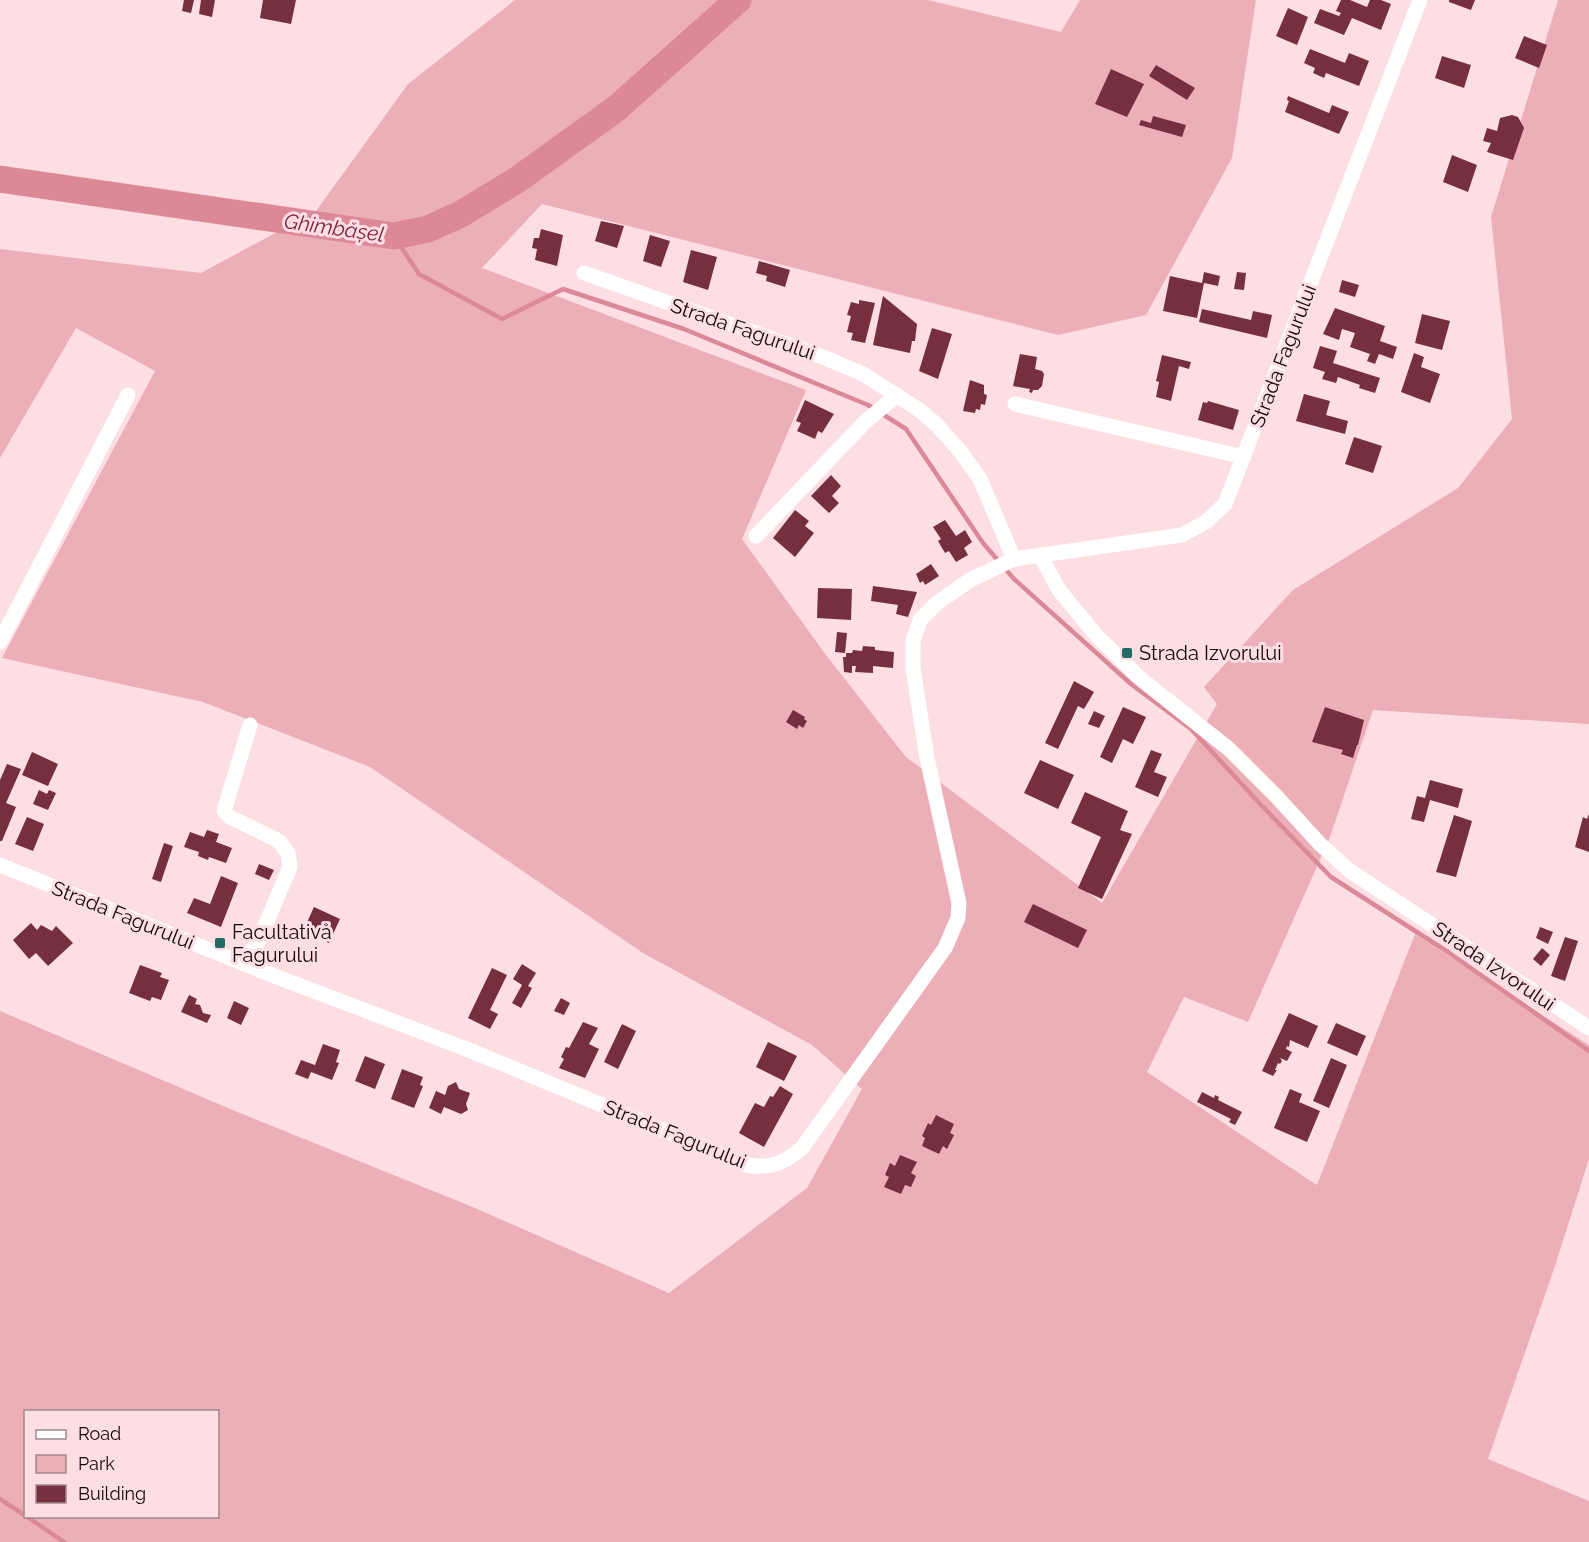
<svg xmlns="http://www.w3.org/2000/svg" width="1589" height="1542" font-family="Raleway,sans-serif">
<rect width="100%" height="100%" fill="#fddee2"/>
<path fill="#ecafb8" fill-rule="evenodd" d="M515,0H928L1061,32L1080,0H1256L1232,158L1146,315L1058,335L542,204L482,268L806,390L742,539L826,655L906,757L1102,903L1217,704L1204,687L1293,590L1458,488L1512,419L1491,217L1558,0H1589V724L1373,710L1330,837L1248,1022L1184,997L1147,1072L1317,1185L1415,934L1589,1045V1159L1554,1269L1488,1459L1589,1501V1542H0V1011L235,1111L468,1205L669,1293L807,1188L862,1089L812,1045L643,953L370,767L203,702L2,658L155,371L76,328L0,458V249L201,273L316,211L408,84ZM26,1412H218V1516H26Z"/>
<g fill="none" stroke-linecap="round" stroke-linejoin="round">
<g stroke="#db8997" stroke-width="4.5">
<path d="M394,236L419,274L502,319L563,289L684,329L868,405L906,429L983,543L1014,579L1131,684L1191,729L1262,806L1331,877L1448,952L1589,1051"/>
<path d="M0,1499L26,1516"/>
<path d="M26,1516L64,1542"/>
</g>
<path stroke="#db8997" stroke-width="27" d="M0,179L394,236L428,229L461,214L517,180L617,108L738,0"/>
</g>
<g fill="#762f3e">
<path d="M184,0H194L191,13L182,11Z"/>
<path d="M201,0H215L212,17L199,14Z"/>
<path d="M263,0H296L291,24L260,18Z"/>
<path d="M1341,0H1350L1367,7L1370,0H1381L1391,4L1381,30L1352,18L1344,35L1314,23L1320,9L1339,16L1341,13L1336,11Z"/>
<path d="M1449,0H1475L1471,10L1449,2Z"/>
<path d="M1288,8L1308,17L1297,45L1276,36Z"/>
<path d="M1524,36L1547,45L1539,68L1515,58Z"/>
<path d="M1310,49L1345,63L1349,53L1369,61L1359,86L1326,73L1324,78L1313,73L1315,68L1304,63Z"/>
<path d="M1442,56L1471,65L1464,88L1435,78Z"/>
<path d="M1156,65L1195,88L1187,100L1149,76Z"/>
<path d="M1111,69L1144,84L1127,117L1095,104Z"/>
<path d="M1288,96L1329,113L1332,105L1349,112L1339,134L1285,112L1289,101L1287,100Z"/>
<path d="M1512,115L1518,117L1524,128L1513,160L1487,152L1491,143L1483,141L1487,128L1497,131L1500,118Z"/>
<path d="M1153,116L1186,125L1182,137L1139,125L1141,120L1151,123Z"/>
<path d="M1452,155L1477,165L1468,192L1443,182Z"/>
<path d="M601,221L624,226L617,248L595,241Z"/>
<path d="M541,229L563,235L557,266L535,260L537,249L532,248L534,238H539Z"/>
<path d="M650,235L670,241L661,267L643,261Z"/>
<path d="M691,250L717,257L708,290L683,282Z"/>
<path d="M759,261L790,270L785,287L766,281L767,276L756,273Z"/>
<path d="M1204,272L1220,276L1218,286L1204,283L1197,318L1163,311L1170,276L1202,283Z"/>
<path d="M1237,272L1246,273L1244,290L1234,289Z"/>
<path d="M1342,280L1359,285L1355,297L1339,292Z"/>
<path d="M883,296L917,324L915,341H912L910,353L873,345Z"/>
<path d="M859,300L875,303L865,343L851,340L853,333L847,332L851,316L847,315L851,302L859,304Z"/>
<path d="M1335,308L1385,326L1380,341L1397,347L1393,359L1379,354L1375,364L1367,361L1370,354L1350,347L1355,333L1342,329L1339,340L1323,334Z"/>
<path d="M1202,309L1251,320L1253,311L1272,315L1267,338L1199,322Z"/>
<path d="M1422,314L1450,321L1442,350L1415,343Z"/>
<path d="M932,328L952,334L938,379L919,371Z"/>
<path d="M1320,346L1337,351L1333,363L1380,378L1375,393L1359,388L1360,385L1338,377L1336,383L1322,379L1325,372L1313,368Z"/>
<path d="M1414,353L1424,357L1421,367L1440,374L1430,403L1401,392Z"/>
<path d="M1020,354L1037,357L1035,369L1042,371L1044,374L1042,386L1038,390H1033L1032,393L1029,392L1030,389L1013,386Z"/>
<path d="M1162,355L1191,362L1189,369L1179,366L1171,401L1156,397L1159,382L1156,381Z"/>
<path d="M970,380L984,385V394L987,395L985,405L981,404L980,410L976,409L975,413L963,411Z"/>
<path d="M1304,394L1330,401L1326,415L1348,421L1345,434L1296,421Z"/>
<path d="M805,400L834,414L822,433L818,431L815,439L797,431L801,423L796,421Z"/>
<path d="M1208,401L1239,410L1233,430L1198,420L1203,402L1207,403Z"/>
<path d="M1354,437L1382,446L1373,473L1345,464Z"/>
<path d="M831,475L841,486L832,496L839,503L829,513L811,496Z"/>
<path d="M795,510L809,521L805,526L814,533L795,557L773,538Z"/>
<path d="M945,520L956,536L965,530L972,542L964,548L968,555L956,562L949,551L945,553L938,541L941,539L933,527Z"/>
<path d="M931,564L939,576L925,585L923,581L920,583L916,574Z"/>
<path d="M873,586L917,592L908,617L896,614L898,605L871,601Z"/>
<path d="M818,588L852,589L851,620L817,618Z"/>
<path d="M837,632L847,633L845,653L835,652Z"/>
<path d="M863,646L875,647V650L894,652L893,668L873,666V673L855,672L856,666H852V673L844,672L843,657H846V653H852L853,650L862,651Z"/>
<path d="M1074,681L1094,692L1084,709L1078,706L1058,749L1045,743Z"/>
<path d="M1123,707L1146,717L1133,744L1123,739L1112,763L1100,757Z"/>
<path d="M1325,707L1364,720L1358,745H1357L1353,758L1341,754L1343,750L1312,742Z"/>
<path d="M793,710L805,717L804,719L807,721L803,728L799,725L797,729L786,722Z"/>
<path d="M1094,711L1105,716L1099,728L1088,724Z"/>
<path d="M1151,750L1162,754L1154,772L1167,777L1158,797L1135,787Z"/>
<path d="M32,752L58,764L48,786L22,775Z"/>
<path d="M1040,760L1074,775L1058,809L1024,793Z"/>
<path d="M7,764L21,769L6,803L16,807L2,841H0V780Z"/>
<path d="M1430,780L1463,789L1458,808L1430,800L1424,822L1411,819L1417,796L1425,798Z"/>
<path d="M39,790L47,794L49,790L56,793L48,810L33,804Z"/>
<path d="M1085,792L1128,811L1120,830L1132,834L1102,899L1078,888L1101,837L1071,823Z"/>
<path d="M1589,814V852L1575,847L1583,817L1587,819Z"/>
<path d="M1454,815L1472,821L1456,877L1436,872Z"/>
<path d="M27,817L44,824L33,851L15,844Z"/>
<path d="M207,830L219,834L216,842L232,848L226,863L209,857L208,860L198,856L199,852L184,847L190,832L204,837Z"/>
<path d="M164,843L173,846L161,882L152,879Z"/>
<path d="M259,864L274,870L269,880L255,874Z"/>
<path d="M221,876L238,883L221,927L187,913L194,898L210,904Z"/>
<path d="M1033,904L1087,930L1078,948L1024,922Z"/>
<path d="M314,907L340,919L329,943L303,931Z"/>
<path d="M31,923L37,930L41,925L52,931L56,926L73,943L48,966L36,953L29,959L13,940Z"/>
<path d="M1540,927L1553,932L1548,944L1536,938Z"/>
<path d="M1565,937L1578,941L1565,981L1551,976Z"/>
<path d="M1542,948L1550,955L1541,966L1533,959Z"/>
<path d="M522,964L536,973L528,986L532,988L521,1008L512,1003L522,985L513,979Z"/>
<path d="M140,965L162,973L160,977L169,980L161,1000L152,997L150,1001L129,993Z"/>
<path d="M492,968L507,975L490,1010L498,1014L490,1029L468,1018Z"/>
<path d="M189,995L197,999L195,1004L200,1005L203,1013L211,1015L207,1023L181,1012Z"/>
<path d="M561,998L570,1003L564,1015L554,1011Z"/>
<path d="M234,1001L249,1008L241,1025L227,1018Z"/>
<path d="M1289,1013L1318,1026L1308,1048L1290,1040L1289,1047L1287,1046L1286,1049L1292,1052L1287,1061L1280,1058L1282,1061L1280,1064L1278,1063L1275,1070H1277L1273,1076L1262,1071Z"/>
<path d="M583,1022L598,1028L589,1044L599,1049L585,1078L559,1068L564,1059L561,1057L566,1047L569,1048Z"/>
<path d="M1336,1023L1366,1036L1357,1056L1327,1043Z"/>
<path d="M622,1024L636,1031L618,1069L604,1062Z"/>
<path d="M768,1042L797,1056L784,1081L756,1067Z"/>
<path d="M323,1044L340,1050L336,1062L339,1063L332,1080L311,1072L308,1079L295,1074L301,1060L315,1065Z"/>
<path d="M365,1056L385,1064L375,1089L355,1081Z"/>
<path d="M1331,1058L1347,1065L1329,1108L1313,1101Z"/>
<path d="M402,1069L423,1077L420,1085L423,1086L414,1108L391,1099Z"/>
<path d="M456,1082L459,1089L470,1093L466,1104L468,1110L461,1114L444,1107L441,1114L429,1108L436,1091L445,1095L448,1086Z"/>
<path d="M780,1086L793,1094L764,1147L739,1133L755,1103L764,1107L770,1096L773,1097Z"/>
<path d="M1290,1089L1302,1094L1299,1102L1320,1111L1307,1142L1274,1128Z"/>
<path d="M1202,1092L1214,1098L1215,1095L1219,1097L1218,1100L1242,1112L1235,1125L1229,1122L1231,1119L1197,1102Z"/>
<path d="M936,1115L954,1124L950,1133L954,1135L947,1149L943,1146L939,1154L922,1146L925,1138L922,1136L928,1123L931,1125Z"/>
<path d="M900,1155L917,1162L911,1173L916,1176L911,1187L905,1185L901,1194L884,1187L889,1177L885,1175L890,1163L895,1166Z"/>
</g>
<g fill="none" stroke-linecap="round" stroke-linejoin="round">
<g stroke="#fff" stroke-width="15">
<path d="M584,273L823,357L863,374L918,409L937,425L960,451L980,479L1014,559"/>
<path d="M1015,404L1244,457"/>
<path d="M756,536L865,422L897,395"/>
<path d="M1040,555L1059,590L1097,636L1142,680L1229,749L1276,796L1320,844L1350,871L1589,1028"/>
<path d="M0,642L128,395"/>
<path d="M0,865L264,972L469,1050L747,1165C771,1169 784,1163 802,1148L945,948L958,918L959,903L927,758L913,668V641L920,620L937,603L970,580L1014,559L1182,535L1206,522L1225,504L1420,0"/>
<path d="M243,963L259,940L290,867L288,853L279,841L230,817L224,811L250,725"/>
</g>
</g>
<g fill="#206b66" stroke="#fddee2" stroke-width="2">
<rect x="1121" y="647" width="12" height="12" rx="3"/>
<rect x="214" y="937" width="12" height="12" rx="3"/>
</g>
<g text-anchor="middle" stroke-width="6" stroke-linejoin="round" paint-order="stroke">
<g font-size="20" fill="#12090a" stroke="#fddee2">
<text transform="translate(743 329) rotate(19)" y="7">Strada Fagurului</text>
<text transform="translate(1283 356) rotate(-69)" y="7">Strada Fagurului</text>
<text transform="translate(123 915) rotate(22)" y="7">Strada Fagurului</text>
<text transform="translate(1494 966) rotate(34)" y="7">Strada Izvorului</text>
<text transform="translate(675 1134) rotate(22)" y="7">Strada Fagurului</text>
</g>
<g font-size="20" fill="#12090a" stroke="#fddee2" text-anchor="start">
<text x="1139" y="660">Strada Izvorului</text>
<text x="232" y="939">Facultativă<tspan x="232" dy="23">Fagurului</tspan></text>
</g>
<g font-size="21" font-style="italic" fill="#80203a" stroke="#fddee2">
<text transform="translate(334 228) rotate(8)" y="7">Ghimbășel</text>
</g>
</g>
<rect x="24" y="1410" width="195" height="108" fill="#fddee2" stroke="#9f898c" stroke-width="1.5"/>
<rect x="36" y="1430" width="30" height="9" fill="#ffffff" stroke="#9f898c" stroke-width="1.5"/>
<text x="78" y="1440" font-size="18" fill="#12090a">Road</text>
<rect x="36" y="1455" width="30" height="18" fill="#ecafb8" stroke="#9f898c" stroke-width="1.5"/>
<text x="78" y="1470" font-size="18" fill="#12090a">Park</text>
<rect x="36" y="1485" width="30" height="18" fill="#762f3e" stroke="#9f898c" stroke-width="1.5"/>
<text x="78" y="1500" font-size="18" fill="#12090a">Building</text>
</svg>
